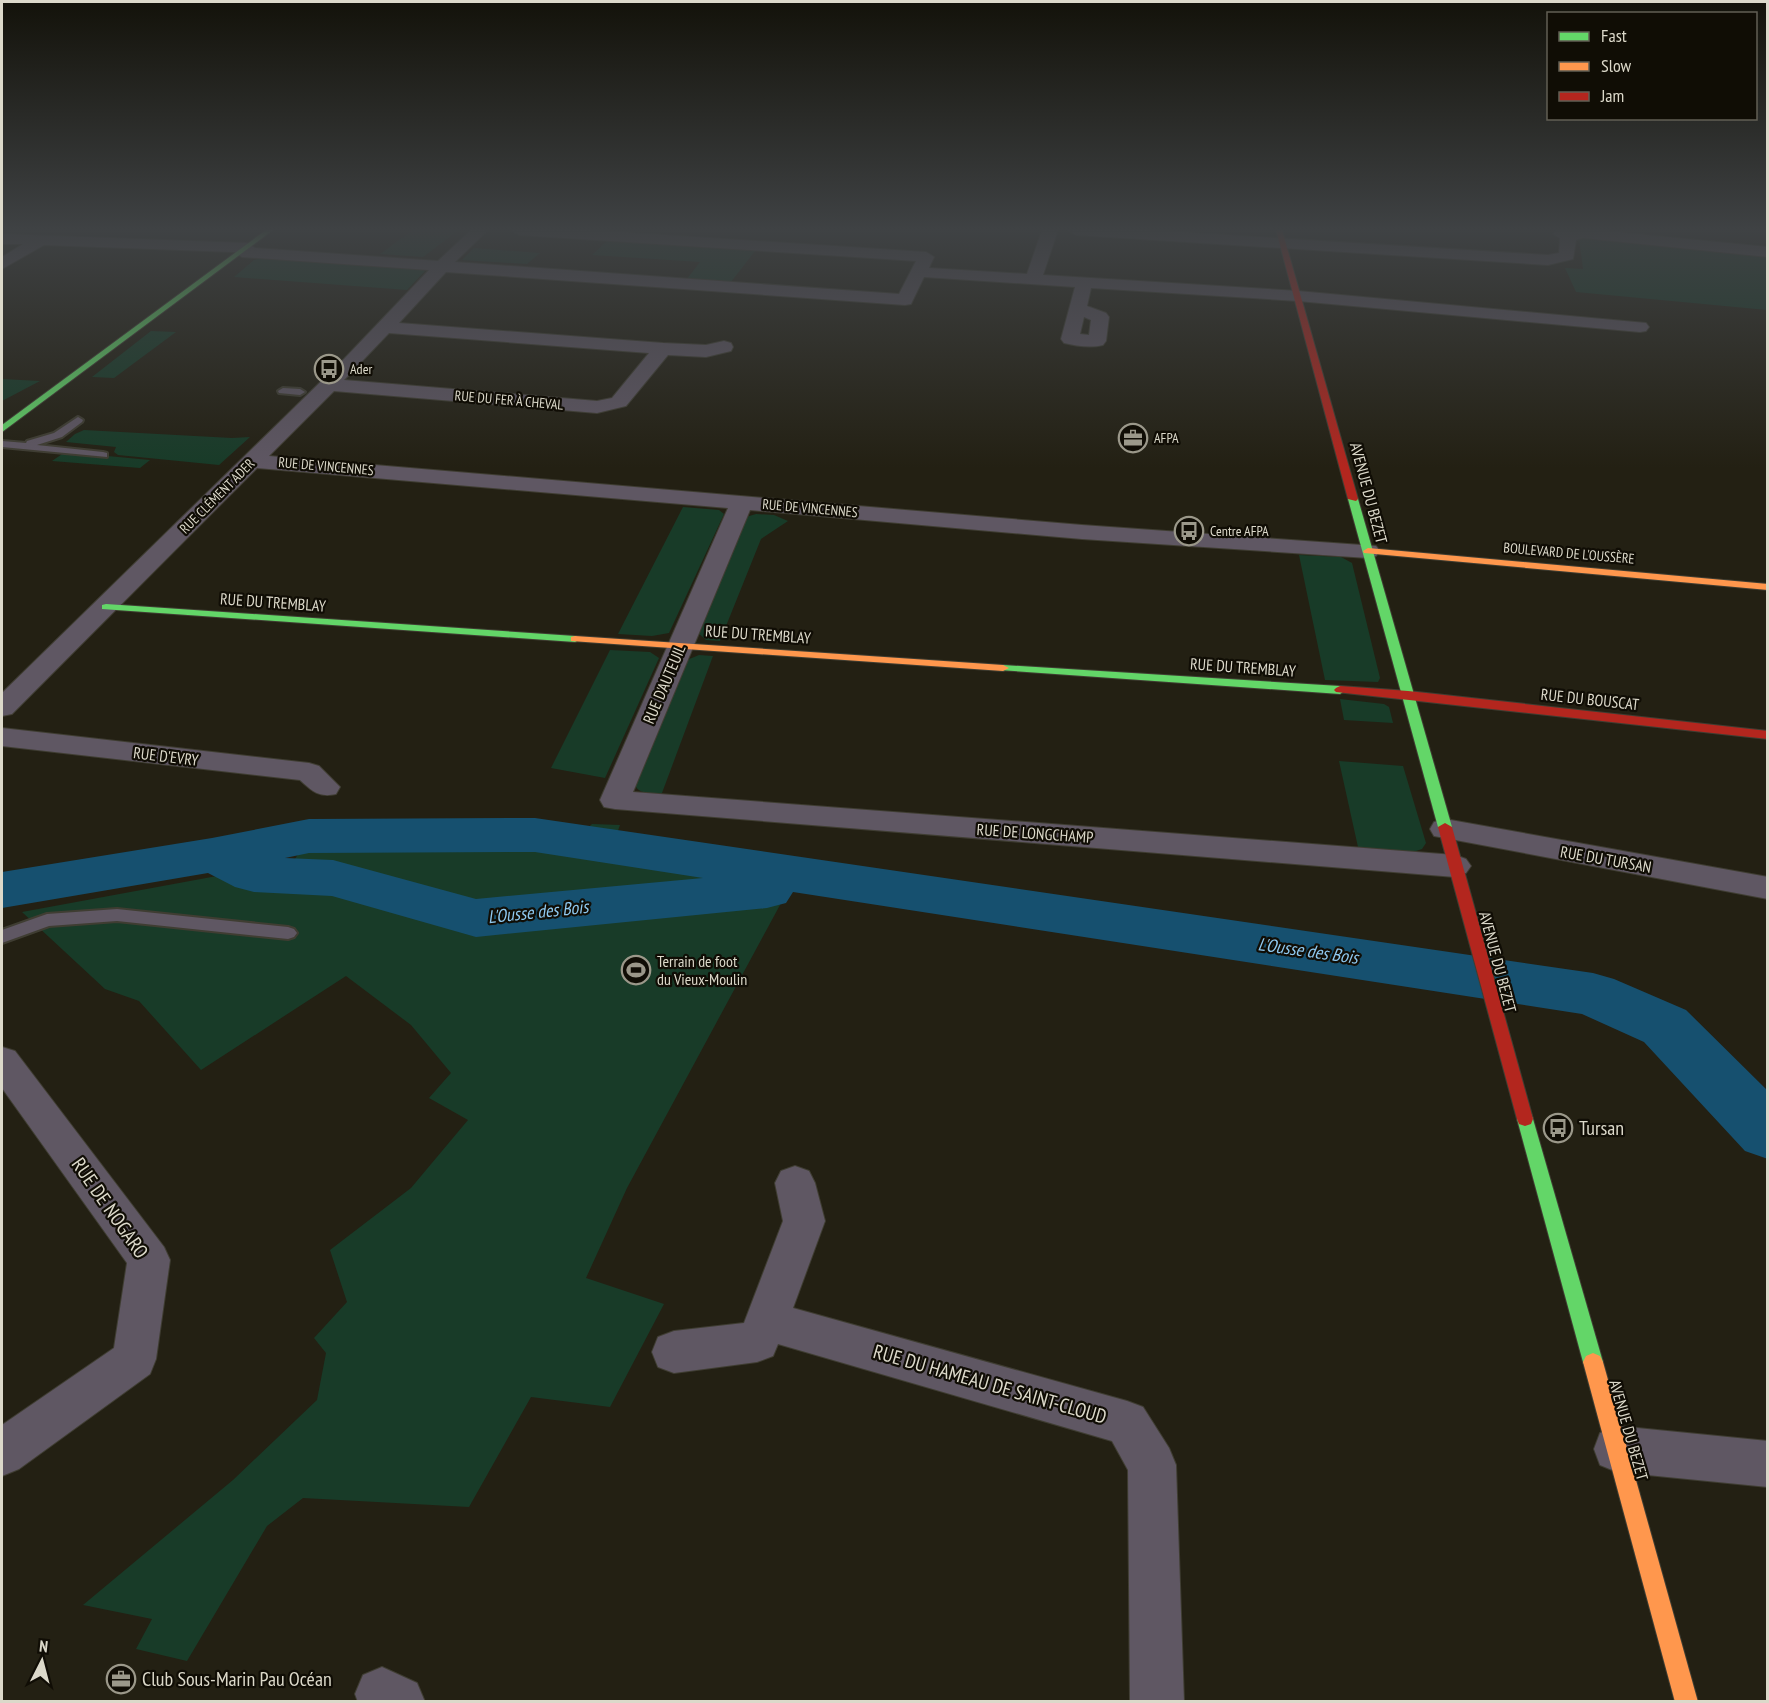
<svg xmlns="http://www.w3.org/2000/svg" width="1769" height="1703" font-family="'PT Sans Narrow',sans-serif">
<rect width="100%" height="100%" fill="#232013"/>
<g fill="#183b28">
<path d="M413,230H459L423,257L380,254Z"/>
<path d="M1579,238L1767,254V310L1576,292L1565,268L1583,269Z"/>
<path d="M609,239L759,246L727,287L683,284L700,262L592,255Z"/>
<path d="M474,248L540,253L527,264L462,260Z"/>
<path d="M262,258L418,269L425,271L407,290L234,277L254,260Z"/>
<path d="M151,331L176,332L114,378L92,377Z"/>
<path d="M2,379L40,381L2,401Z"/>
<path d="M84,430L232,438L250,437L219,465L118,455L114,452L116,447L66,442L75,434Z"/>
<path d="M65,452L150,460L140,468L52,461Z"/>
<path d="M683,507L719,510L724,514L669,633L652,636L618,634Z"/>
<path d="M756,514L774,515L788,521L761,539L720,641L706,640L698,633L746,517Z"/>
<path d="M1299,555L1341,557L1352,563L1380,678L1378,682L1325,680Z"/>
<path d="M610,650L650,652L659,658L605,778L551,768Z"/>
<path d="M699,655L713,656L662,793C651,793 638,795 634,783L687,660Z"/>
<path d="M1340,699L1384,704L1389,707L1393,723L1344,720Z"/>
<path d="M1339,761L1403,766L1426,843L1422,849L1413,852L1358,847Z"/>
<path d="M592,824L620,825L615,839L800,868L627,1188L586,1278L664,1304L610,1407L531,1397L469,1507L303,1498L267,1526L187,1661L136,1649L152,1619L83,1605L233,1480L317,1400L326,1353L314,1338L347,1302L330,1250L411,1188L468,1120L429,1098L451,1073L411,1025L346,976L201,1070L139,1001L105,989L22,912L217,876L295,859L308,839L578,837Z"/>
</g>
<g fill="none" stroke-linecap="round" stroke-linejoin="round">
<path fill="#16506f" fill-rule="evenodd" d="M535,818L1593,973L1614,979L1686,1010L1768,1091V1159L1745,1151L1644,1042L1582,1014L793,892L786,903L767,908L476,937L332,896L254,892L235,887L208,873L2,908V872L212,838L309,819ZM535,852L703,878L476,899L333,860L285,858L309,853Z"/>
<g stroke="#3f3d32" stroke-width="4">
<g id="lane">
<path d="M283,388L300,389L305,392L300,395L279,393L278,391Z"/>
<path d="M78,417L83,420L82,422L62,437L37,445L103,452L107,453V457L2,447V441L26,443L27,441L54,433Z"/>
<path d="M117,909L288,927L294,929L297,933L294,937L288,939L117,921L49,926L2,943V930L47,914Z"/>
</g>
</g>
<g stroke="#3f3d32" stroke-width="2">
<g id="street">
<path d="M471,230H488L455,262L899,294L916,261L519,235L511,230H588L926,252L934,257L929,268L1027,274L1042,230H1058L1043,275L1298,291L1646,323L1649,327L1646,331L1640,332L1298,301L1091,288L1087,306L1106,313L1109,317L1106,341L1103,345C1091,348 1076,346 1064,343L1061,339L1075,287L924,277L911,304L905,305L446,272L399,323L663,343L706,345L724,341L731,343L733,347L731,351L706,357L668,355L626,406L597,413L334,391L269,456L1082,525L1376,546L1380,551L1376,556L1368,558L1082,539L750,510L633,792L1455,855L1466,859L1471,866L1466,873L1455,877L615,809L604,807L600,800L728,508L257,468L12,714L2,716V693L344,359L429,270L242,257L234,252L44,245L2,269V257L23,244H2V234L247,243L255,248L438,261ZM1084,317L1091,320L1089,335L1080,334ZM389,333L649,353L612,398L597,401L344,380Z"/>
<path d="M1068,230H1148L1548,255L1559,253L1560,238L1553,234L1556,231L1596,230L1768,247V257L1583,238L1576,240L1573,259L1548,265L1076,235Z"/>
<path d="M2,728L309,763L319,766L340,787L336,794C319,798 312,791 300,780L2,746Z"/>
<path d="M1445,819L1768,877V899L1434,836L1430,829L1434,822Z"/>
<path d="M2,1047L15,1051L164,1247L170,1260L156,1359L150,1374L19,1469L2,1476V1425L114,1348L127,1263L2,1088Z"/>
<path d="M795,1166L809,1171L815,1183L825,1221L793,1308L1127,1401L1143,1407L1169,1448L1176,1465L1184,1702H1130L1128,1470L1112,1441L778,1344L773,1356L757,1362L674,1373L658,1367L652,1352L658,1337L674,1331L744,1323L783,1221L775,1183L781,1171Z"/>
<path d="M1617,1426L1768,1441V1487L1617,1472L1600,1465L1594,1449L1600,1433Z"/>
<path d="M382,1667L417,1683L425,1702H358L355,1694L363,1675Z"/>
</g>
</g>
<g stroke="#3f3d32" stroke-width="2">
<g id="fast">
<path d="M266,230H273L2,432V425Z"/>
<path d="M1353,496L1358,499L1452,827L1450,830L1445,831L1438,827L1348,499Z"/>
<path d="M106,604L575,636L581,639L575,642L102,609V605Z"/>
<path d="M1003,665L1340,686L1346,690L1340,694L999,670L997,668Z"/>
<path d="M1525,1112L1531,1114L1533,1119L1603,1362L1600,1368L1593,1371L1586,1368L1583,1362L1517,1119L1519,1114Z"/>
</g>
</g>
<g stroke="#3f3d32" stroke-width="2">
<g id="slow">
<path d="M1368,548L1768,584V590L1364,553L1363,551Z"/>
<path d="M575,636L1003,665L1009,668L1003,671L571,641V637Z"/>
<path d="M1593,1353L1600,1356L1603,1362L1698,1702H1675L1583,1362L1586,1356Z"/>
</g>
</g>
<g stroke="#3f3d32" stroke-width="2">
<g id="jam">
<path d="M1276,230H1282L1358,499L1356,501L1348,499Z"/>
<path d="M1340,686L1408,691L1768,731V739L1336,692L1334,690L1336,688Z"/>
<path d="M1445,823L1452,827L1533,1119L1531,1124L1525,1126L1519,1124L1517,1119L1438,827Z"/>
</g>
</g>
<use href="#lane" fill="#5f5763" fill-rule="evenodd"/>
<use href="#street" fill="#5f5763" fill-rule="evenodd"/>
<use href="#fast" fill="#63d668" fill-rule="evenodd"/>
<use href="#slow" fill="#ff974d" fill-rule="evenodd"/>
<use href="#jam" fill="#b3261e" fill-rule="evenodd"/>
</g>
<linearGradient id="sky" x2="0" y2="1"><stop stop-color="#13120a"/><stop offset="0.49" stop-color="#3f4244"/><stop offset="1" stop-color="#3f4244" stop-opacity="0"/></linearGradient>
<rect width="1769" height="468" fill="url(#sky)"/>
<defs>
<g id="bus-ring" transform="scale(1.5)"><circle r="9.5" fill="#100d05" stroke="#9b988a" stroke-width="1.5"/><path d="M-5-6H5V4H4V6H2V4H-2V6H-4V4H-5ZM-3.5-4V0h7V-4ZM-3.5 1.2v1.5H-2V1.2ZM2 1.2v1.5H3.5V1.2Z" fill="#9b988a"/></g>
<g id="office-ring" transform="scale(1.5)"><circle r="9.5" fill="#100d05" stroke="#9b988a" stroke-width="1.5"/><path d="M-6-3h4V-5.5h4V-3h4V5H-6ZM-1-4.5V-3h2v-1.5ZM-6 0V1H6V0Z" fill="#9b988a"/></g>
<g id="stadium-ring" transform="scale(1.5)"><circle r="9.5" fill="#100d05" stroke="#9b988a" stroke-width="1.5"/><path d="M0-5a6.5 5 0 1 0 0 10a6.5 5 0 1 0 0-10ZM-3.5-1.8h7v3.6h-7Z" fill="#9b988a"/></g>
</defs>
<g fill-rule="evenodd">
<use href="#bus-ring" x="329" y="369"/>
<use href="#office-ring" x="1133" y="438"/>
<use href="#bus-ring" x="1189" y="531"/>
<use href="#stadium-ring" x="636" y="970"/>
<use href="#bus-ring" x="1558" y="1128"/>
<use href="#office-ring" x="121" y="1679"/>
</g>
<g text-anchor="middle" stroke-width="4.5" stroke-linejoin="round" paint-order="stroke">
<g font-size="14" fill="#dcd9ca" stroke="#100d05" text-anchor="start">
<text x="350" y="374">Ader</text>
<text x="1154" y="443">AFPA</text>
<text x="1210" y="536">Centre AFPA</text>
</g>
<g font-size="14" fill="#dcd9ca" stroke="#100d05">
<text transform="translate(509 400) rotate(5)" y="5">RUE DU FER À CHEVAL</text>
<text transform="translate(326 466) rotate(5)" y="5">RUE DE VINCENNES</text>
<text transform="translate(217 496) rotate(-45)" y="5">RUE CLÉMENT ADER</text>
<text transform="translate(810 508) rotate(5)" y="5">RUE DE VINCENNES</text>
<text transform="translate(1569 553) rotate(5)" y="5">BOULEVARD DE L'OUSSÈRE</text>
</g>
<g font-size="16" fill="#dcd9ca" stroke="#100d05">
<text transform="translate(1369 493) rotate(75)" y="6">AVENUE DU BEZET</text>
<text transform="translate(273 602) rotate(4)" y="6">RUE DU TREMBLAY</text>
<text transform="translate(758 634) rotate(4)" y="6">RUE DU TREMBLAY</text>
<text transform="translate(1243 667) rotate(4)" y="6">RUE DU TREMBLAY</text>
<text transform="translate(664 684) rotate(-67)" y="6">RUE D'AUTEUIL</text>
<text transform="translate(1590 699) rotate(6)" y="6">RUE DU BOUSCAT</text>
<text transform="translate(166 756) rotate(7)" y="6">RUE D'EVRY</text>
<text transform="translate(1035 833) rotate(4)" y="6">RUE DE LONGCHAMP</text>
<text transform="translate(1606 859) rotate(10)" y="6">RUE DU TURSAN</text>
<text transform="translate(1498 962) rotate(75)" y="6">AVENUE DU BEZET</text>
<text transform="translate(1629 1430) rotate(74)" y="6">AVENUE DU BEZET</text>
</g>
<g font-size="16" fill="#dcd9ca" stroke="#100d05" text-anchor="start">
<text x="657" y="967">Terrain de foot<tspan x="657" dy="18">du Vieux-Moulin</tspan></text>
</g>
<g font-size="18" font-style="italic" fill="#8fc9f0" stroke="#100d05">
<text transform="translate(538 912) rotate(-6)" y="6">L'Ousse des Bois</text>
<text transform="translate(1308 951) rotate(8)" y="6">L'Ousse des Bois</text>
</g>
<g font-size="20" fill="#dcd9ca" stroke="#100d05" text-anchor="start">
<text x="1579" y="1135">Tursan</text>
<text x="142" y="1686">Club Sous-Marin Pau Océan</text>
</g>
<g font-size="20" fill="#dcd9ca" stroke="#100d05">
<text transform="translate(110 1208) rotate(55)" y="7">RUE DE NOGARO</text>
<text transform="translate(990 1384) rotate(16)" y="7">RUE DU HAMEAU DE SAINT-CLOUD</text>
</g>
</g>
<rect width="1769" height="1703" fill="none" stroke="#dcd9ca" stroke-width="6"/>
<rect x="1547" y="12" width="210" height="108" fill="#100d05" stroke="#625f54" stroke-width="1.5"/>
<rect x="1559" y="32" width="30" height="9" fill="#63d668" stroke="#625f54" stroke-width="1.5"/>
<text x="1601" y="42" font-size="18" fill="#dcd9ca">Fast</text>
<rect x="1559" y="62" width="30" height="9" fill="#ff974d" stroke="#625f54" stroke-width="1.5"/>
<text x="1601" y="72" font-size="18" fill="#dcd9ca">Slow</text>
<rect x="1559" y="92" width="30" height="9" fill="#b3261e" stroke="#625f54" stroke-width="1.5"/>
<text x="1601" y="102" font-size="18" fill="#dcd9ca">Jam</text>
<g transform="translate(42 1661) rotate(6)" stroke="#100d05" stroke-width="4.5" paint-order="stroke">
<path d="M0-4.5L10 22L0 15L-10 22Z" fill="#dcd9ca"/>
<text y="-9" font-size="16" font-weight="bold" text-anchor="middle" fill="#dcd9ca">N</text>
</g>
</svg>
